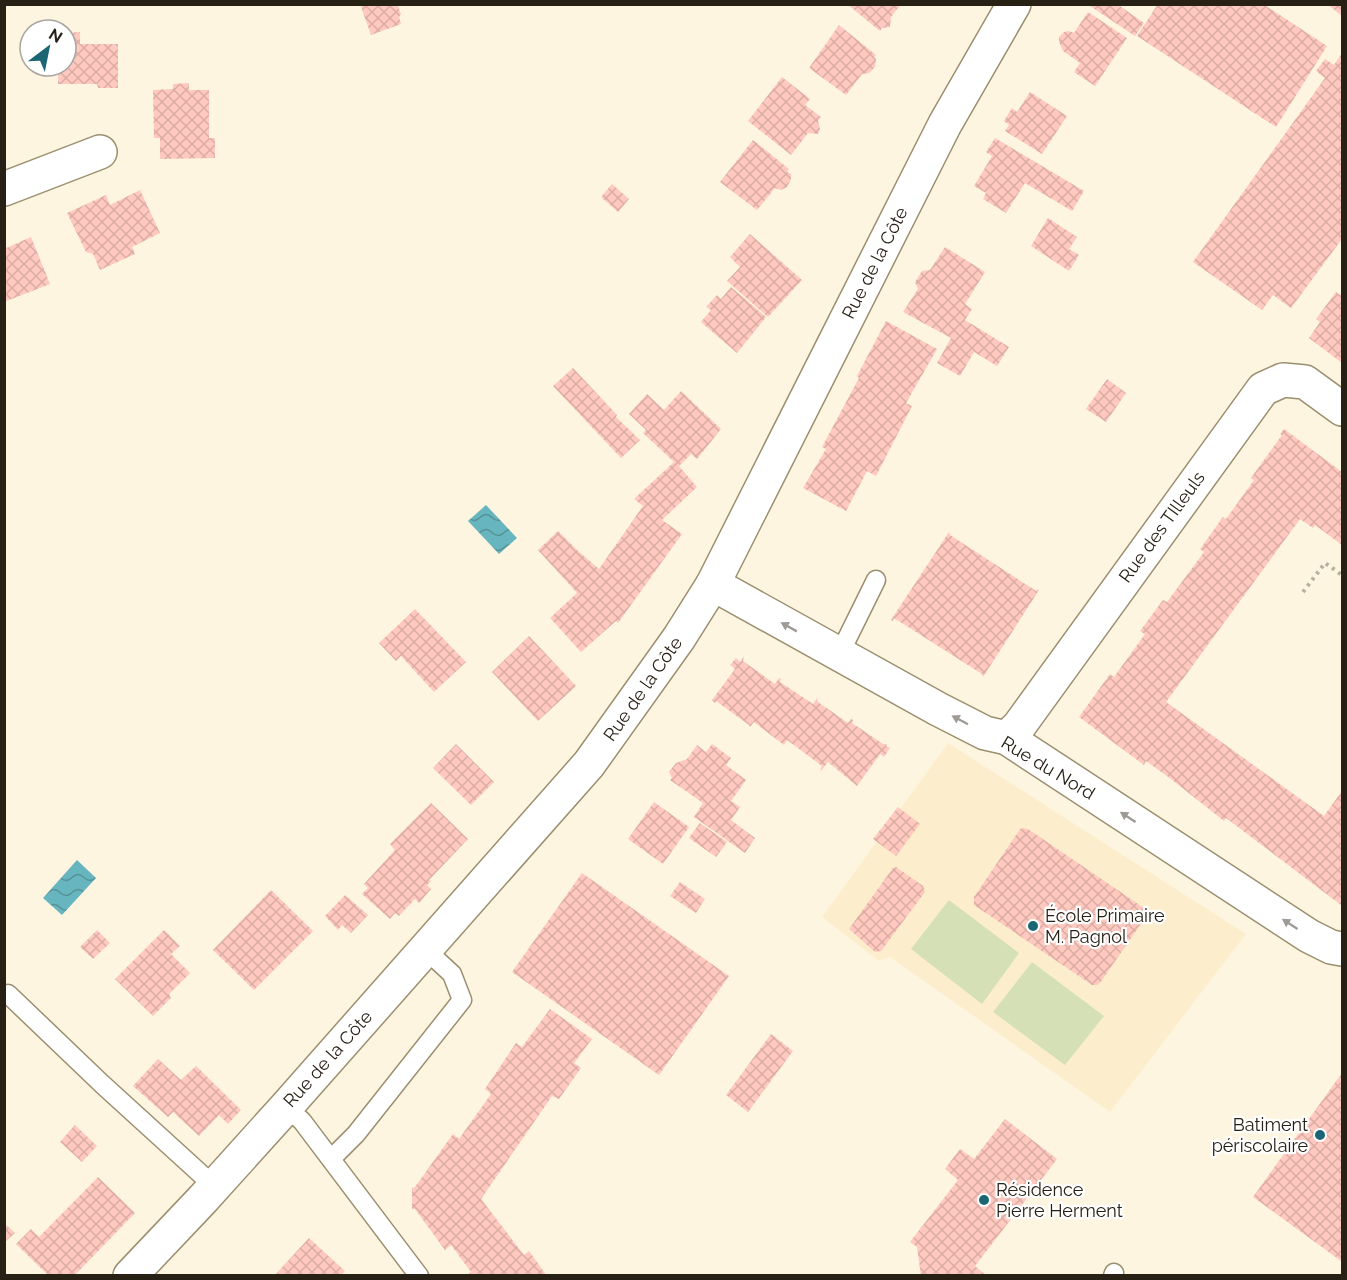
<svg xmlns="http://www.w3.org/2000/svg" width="1347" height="1280" font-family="Raleway,sans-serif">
<defs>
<pattern id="water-waves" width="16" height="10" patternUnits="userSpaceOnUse" patternTransform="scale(1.5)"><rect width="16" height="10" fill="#67b5be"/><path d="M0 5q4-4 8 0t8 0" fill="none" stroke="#559399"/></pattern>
<pattern id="building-cross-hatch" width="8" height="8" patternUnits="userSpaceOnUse" patternTransform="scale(1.5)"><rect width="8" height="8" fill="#ffc9bf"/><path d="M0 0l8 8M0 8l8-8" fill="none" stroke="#dbaca3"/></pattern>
</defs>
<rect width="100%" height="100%" fill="#fef5e1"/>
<path fill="#fceecd" d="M948,743L1246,934L1110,1112L890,957L879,961L822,917Z"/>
<g fill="#d5e0b7">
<path d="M949,900L1019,953L982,1004L911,949Z"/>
<path d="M1032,962L1104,1016L1065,1065L993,1012Z"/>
</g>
<g fill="url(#water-waves)">
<path d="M486,505L517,538L499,554L468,521Z"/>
<path d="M77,860L96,878L62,915L43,898Z"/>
</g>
<g fill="url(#building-cross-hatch)">
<path d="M360,4H397L401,14L399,17L401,24L371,35Z"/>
<path d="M847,4H901L891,17L890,27L882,28L880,31Z"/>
<path d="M1087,4H1117L1144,23L1135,36Z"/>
<path d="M1158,4H1263L1327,46L1276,127L1137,36Z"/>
<path d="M1327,4H1342V16Z"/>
<path d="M1088,12L1127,38L1095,86L1074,72L1080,63L1063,51L1059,42V37L1064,32L1069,31L1074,33Z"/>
<path d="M839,25L876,55L874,57L876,59L875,67L869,73L862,74L846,95L809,68Z"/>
<path d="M80,32V44H118V88H98L97,84H58V66H66V33Z"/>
<path d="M1342,53V239L1291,308L1273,295L1262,310L1193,262L1325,78L1316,71L1325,59L1334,65Z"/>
<path d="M782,77L810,99L805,105L821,117L818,121L820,129L818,134L808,133L791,155L748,121Z"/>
<path d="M189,83V90H209V138H215V158L160,159V138H154L153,90L173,89V84Z"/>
<path d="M1030,92L1067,116L1042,154L1005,131L1009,125L1004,121L1012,108L1017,112Z"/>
<path d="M995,138L1084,191L1072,211L1025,183L1006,213L983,199L986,193L974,186L992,156L986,152Z"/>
<path d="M753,140L789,169L787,172L791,174V179L787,187L781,190L775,188L757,210L720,182Z"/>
<path d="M612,184L629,199L618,212L601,197Z"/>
<path d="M140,190L160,233L132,247L135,254L100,270L93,254L86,252L67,213L106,195L110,205Z"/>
<path d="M1048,218L1077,237L1069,249L1079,255L1069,271L1031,246Z"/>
<path d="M750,234L802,280L768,317L727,281L740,267L730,257Z"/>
<path d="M31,237L50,284L4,302V249Z"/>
<path d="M945,247L985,272L965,304L972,309L965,320L1009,347L997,366L974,352L960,376L937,363L951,338L903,312L918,289L915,282L922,271L930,270Z"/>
<path d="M731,287L766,317L737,353L701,322L711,310L706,307L717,295L721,299Z"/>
<path d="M1342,291V363L1309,338L1320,322L1316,319L1336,292L1340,295Z"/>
<path d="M886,321L937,349L906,403L912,406L876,476L867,471L846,511L803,488L826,449L822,447L859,378L857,376Z"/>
<path d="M573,368L617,415L616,417L640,440L621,458L553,386Z"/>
<path d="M1107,379L1126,393L1106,422L1086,409Z"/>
<path d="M681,391L721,429L697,459L691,454L679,466L697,487L662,520L682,534L618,623L616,621L581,652L550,618L577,593L538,550L558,531L577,550L599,569L643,506L634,499L674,462L643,433L646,430L629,414L647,394L664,410Z"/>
<path d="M1284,429L1342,472V545L1315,525L1313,528L1300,519L1166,702L1324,816L1342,791V902L1341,905L1226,818L1224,821L1171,779L1146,761L1144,765L1079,717L1110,674L1114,677L1145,634L1140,631L1163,600L1167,602L1204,552L1200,549L1223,517L1226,519L1254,480L1251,478L1282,435L1280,434Z"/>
<path d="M949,532L950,535L1036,591L1037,589L1039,590L983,677L982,674L894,618L893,621L891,620Z"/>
<path d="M415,609L466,662L434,692L401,656L396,661L379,643Z"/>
<path d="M529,636L576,686L538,721L492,672Z"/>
<path d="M744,656L743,661L775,684L779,678L781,679L780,682L813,704L817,698L818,702L848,723L851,719L853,720L852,723L883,744H887L886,746L890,748L884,757L880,754L857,786L828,762L821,771L820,770L822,766L787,740L784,745L754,722L750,727L749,725L716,701L715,703L712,700L735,669L730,665L736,658L740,662Z"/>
<path d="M456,744L494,782L471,805L433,768Z"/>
<path d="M712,744L731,758L726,765L746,780L731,801L740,807L731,820L755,838L745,853L694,817L703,803L670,780L672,778L669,772L676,763L687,759L697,745L706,752Z"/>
<path d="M654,802L689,827L663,864L628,839Z"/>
<path d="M431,803L468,839L429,880L431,881L427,885L431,889L419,903L415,899L399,916L395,913L390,919L362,894L368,888L364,884L395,850L390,844Z"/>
<path d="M898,807L920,824L896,856L873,839Z"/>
<path d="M700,823L727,842L716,857L689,838Z"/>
<path d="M1023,828L1028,829L1144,908L1145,918L1100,983L1097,985H1092L974,905V897L1020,829Z"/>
<path d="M896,867L923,886L925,892L881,951L875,952L849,929L893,868Z"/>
<path d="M582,873L729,976L659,1075L512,972Z"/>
<path d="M680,882L705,899L696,913L670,896Z"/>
<path d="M271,890L313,931L254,990L213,950Z"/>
<path d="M345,895L368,915L351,933L342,925L338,930L325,916Z"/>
<path d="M97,930L110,943L93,959L80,947Z"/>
<path d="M164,930L180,946L171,954L190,973L169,994L171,998L153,1016L115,979Z"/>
<path d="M550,1009L592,1039L574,1063L581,1068L559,1099L552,1096L481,1199L524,1255L529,1251L547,1276H466L471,1272L451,1245L445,1250L415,1209H412V1188L415,1187L453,1134L459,1139L491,1094L485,1089L516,1043L522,1047Z"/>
<path d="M771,1034L793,1051L748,1112L726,1095Z"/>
<path d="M158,1059L181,1080L196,1066L241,1110L228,1124L219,1115L199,1136L173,1112L168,1117L133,1086Z"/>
<path d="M1342,1073V1259L1341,1261L1253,1197Z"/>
<path d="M1005,1119L1057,1159L975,1266L987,1276H921L917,1247L910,1242L958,1180L945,1169L960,1149L974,1159Z"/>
<path d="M75,1125L97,1146L82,1162L60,1142Z"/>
<path d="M98,1177L135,1213L74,1276H49L16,1244L31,1229L39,1237Z"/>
<path d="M4,1223L15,1233L4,1243Z"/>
<path d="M309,1238L345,1271L341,1276H274Z"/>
</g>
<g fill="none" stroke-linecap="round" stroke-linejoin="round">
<g stroke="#9c8f70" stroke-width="21">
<g id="lane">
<path d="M839,655L876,580"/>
<path d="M8,994L102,1084L214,1186"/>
<path d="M286,1107L302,1121L419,1276"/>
<path d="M331,1159L356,1134L462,1000L452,974L426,950"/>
<path d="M1113,1276L1114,1273"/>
</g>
</g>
<g stroke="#9c8f70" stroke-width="36">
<g id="street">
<path d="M4,189L100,152"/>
<path d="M713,584L938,709L985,733L1007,738L1309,936L1331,947L1342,949"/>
<path d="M1007,738L1019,726L1263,389L1283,380L1305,382L1342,409"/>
<path d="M130,1276L203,1199L286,1107L589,764L679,638L713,584L945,124L1014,4"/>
</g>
</g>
<path stroke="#b9b1a0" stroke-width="4" stroke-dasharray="3 4.5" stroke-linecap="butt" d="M1303,592L1325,563L1342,575"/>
<use href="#lane" stroke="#fff" stroke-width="18"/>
<use href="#street" stroke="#fff" stroke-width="33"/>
</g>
<defs><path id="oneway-solid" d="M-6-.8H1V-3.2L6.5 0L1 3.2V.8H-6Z" transform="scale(1.5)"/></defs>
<g fill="#9e9b96">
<use href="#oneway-solid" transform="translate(789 627) rotate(-151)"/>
<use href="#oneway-solid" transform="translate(960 720) rotate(-152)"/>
<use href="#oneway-solid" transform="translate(1128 817) rotate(-147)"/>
<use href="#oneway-solid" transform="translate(1290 924) rotate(-147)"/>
</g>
<g fill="#1c6572" stroke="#fff" stroke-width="2">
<circle cx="1033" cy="926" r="6"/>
<circle cx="1320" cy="1135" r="6"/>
<circle cx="984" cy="1200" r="6"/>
</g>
<g text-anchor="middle" stroke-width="4.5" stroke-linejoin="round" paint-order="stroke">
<g font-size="18" fill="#272115" stroke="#fff">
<text transform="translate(875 263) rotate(-63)" y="6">Rue de la Côte</text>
<text transform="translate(1162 527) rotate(-54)" y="6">Rue des TIlleuls</text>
<text transform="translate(643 689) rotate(-55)" y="6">Rue de la Côte</text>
<text transform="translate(1048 768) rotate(31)" y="6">Rue du Nord</text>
<text transform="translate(328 1059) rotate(-48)" y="6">Rue de la Côte</text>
</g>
<g font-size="18" fill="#272115" stroke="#fff" text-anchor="start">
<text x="1045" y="922">École Primaire<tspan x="1045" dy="21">M. Pagnol</tspan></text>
<text x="1308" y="1131" text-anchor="end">Batiment<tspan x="1308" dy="21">périscolaire</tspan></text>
<text x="996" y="1196">Résidence<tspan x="996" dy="21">Pierre Herment</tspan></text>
</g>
</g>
<rect width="1347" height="1280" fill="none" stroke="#272115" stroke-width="12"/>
<g transform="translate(48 48) rotate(32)"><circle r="28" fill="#ffffff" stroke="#a9a6a1" stroke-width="1.5"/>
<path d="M0-4.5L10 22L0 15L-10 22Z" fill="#1c6572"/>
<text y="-9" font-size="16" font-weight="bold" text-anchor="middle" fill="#272115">N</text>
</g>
</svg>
